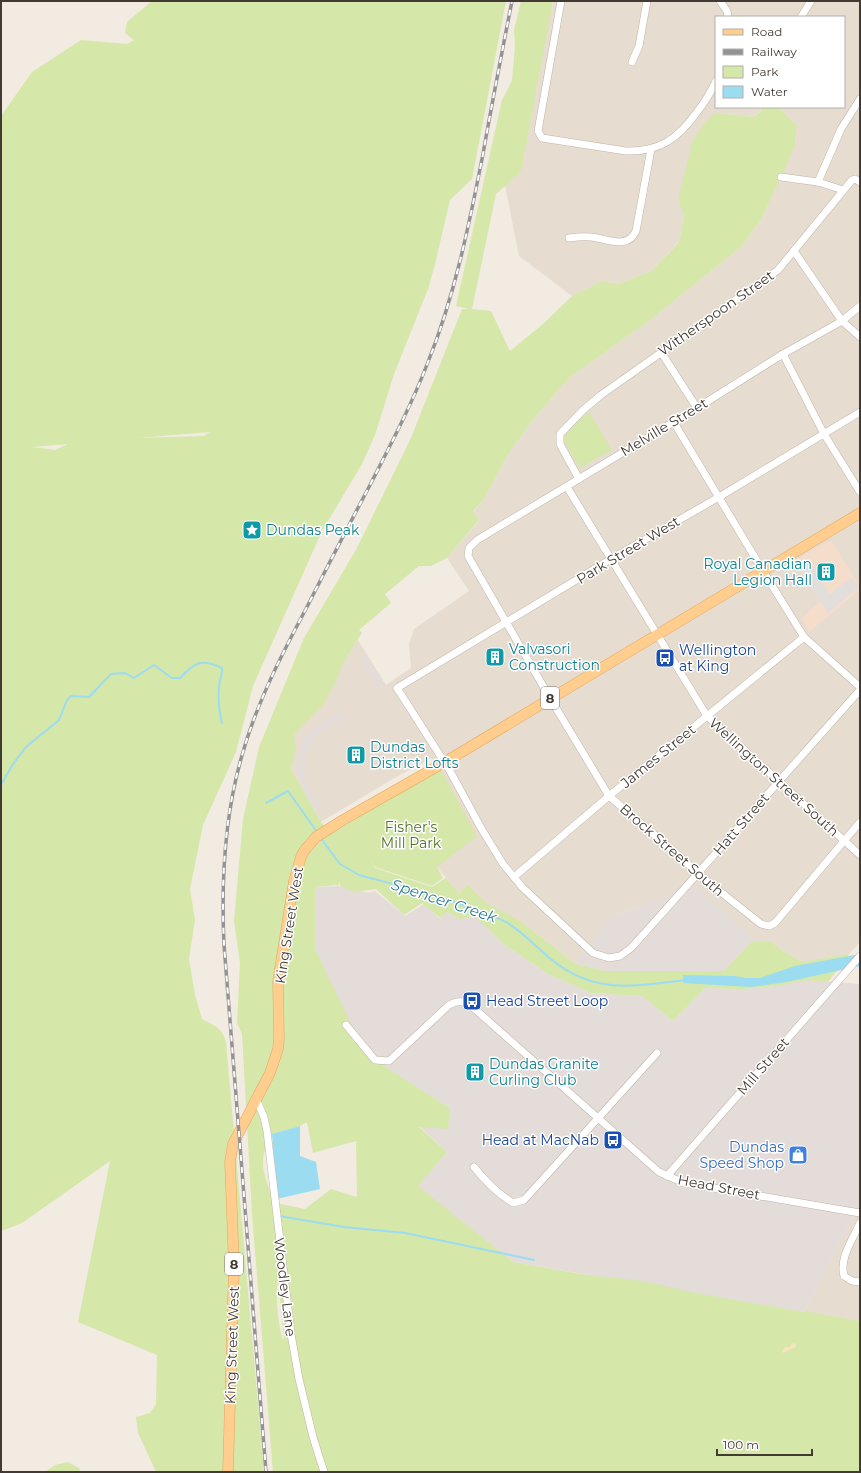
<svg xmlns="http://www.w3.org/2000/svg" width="861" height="1473" font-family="Montserrat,sans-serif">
<rect width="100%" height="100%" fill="#f2ebe2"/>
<g fill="#e6dcd0">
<path d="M554,1H860V942L850,953L803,962L786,953L770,941L756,942L697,888L691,887L611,917L576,964L519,920L485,903L468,885L459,893L437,867L440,768L432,758L396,777L321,822L291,769L294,735L358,640L386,685L411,668L409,644L414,629L469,591L447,558L479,521L473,512L483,501L507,456L536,416L570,377L649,321L742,246L762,218L795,145L797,125L778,107H844V17H716V107H761V110L754,117L719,113L678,200L684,216L679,241L651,271L619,284L601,281L572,296L519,256L505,185L521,171L550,14Z"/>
<path d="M860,1205V1321L804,1312Z"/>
</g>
<path fill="#f5ddcc" d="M831,540L860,586V590L809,632L801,619L820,601L794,561Z"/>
<g fill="#e3dcd8">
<path d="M366,654L383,683L377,686L360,658Z"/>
<path d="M341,712L344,718L312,740L305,760L304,781H297L298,761L304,738L307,734L322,723Z"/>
<path d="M305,782L321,807L316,811L300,785Z"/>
<path d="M338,886L369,893L375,891L405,916L424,904L441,920L440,918L447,912L460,919L475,917L506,946L550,975L591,993L642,996L673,1021L705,988L744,989L777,986L807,980L860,984V1205L804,1312L513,1262L417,1186L447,1152L419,1126L450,1108L384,1066L355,1032L342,1008L317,956L315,946V887Z"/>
<path d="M691,887L697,888L756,942H751L724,971H606L576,964L611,917Z"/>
</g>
<g fill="#d5e7a9" fill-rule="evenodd">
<path d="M152,1H506L472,179L450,200L435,264L428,289L394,374L375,435L362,464L322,531L253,686L236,752L203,825L190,889L195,920L189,959L195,995L202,1019C215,1026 222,1027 226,1042L264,1472H156L138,1433L136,1417L150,1413L156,1404L157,1355L78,1322L110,1161L22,1223L1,1231V116L32,72L81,40L127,44L134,40L125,33L127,22ZM210,432L204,436L137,438ZM68,444L55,450L33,447Z"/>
<path d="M521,1H553L521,172L496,194L472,309L491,311L510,351L543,324L572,296L601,281L619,284L651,271L679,242L684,216L678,200L693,140L704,124L714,113H718L754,117L761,111V107H778L797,125L795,145L788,162L766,209L762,218L742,246L649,321L570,377L536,416L507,456L483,501L473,511L479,520L447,558L431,566H419L385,594L391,603L359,630L362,633L343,663L335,683L323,705L294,735L296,747L291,769L321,822L331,834L440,768L477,836L437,867L443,878L432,886L375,867L369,857L375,868L432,887L446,878L459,893L468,885L486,903L519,920L576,964L606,971H724L751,942L770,941L786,953L803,962L850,953L828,982L807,980L777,986L744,989L705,988L673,1021L642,996L591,993L550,975L506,946L475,917L460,919L447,912L440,918L422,903L404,915L376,889L354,892L340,886V882L338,886L336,885L315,887V946L317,953L355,1032L384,1066L450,1108L448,1129L419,1127L447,1152L418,1186L513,1262L581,1274L642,1281L696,1293L804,1312L809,1310V1312L860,1321V1472H273L252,1214L242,1034L237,1023L240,963L234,921L243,819L259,747L304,638L357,548L411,438L462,309H469L456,306L502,100L512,81L515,46L514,30ZM307,1122L313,1153L356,1141L357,1197L331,1189L305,1209L275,1203C264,1175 256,1162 272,1134L300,1126ZM278,1280L284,1339L283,1340C278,1323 275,1297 278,1280Z"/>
<path d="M589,412L612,450L580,468L564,441L566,433Z"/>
<path d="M68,1462L79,1468L81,1472H45L55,1465Z"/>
</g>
<path fill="#f8e2bc" d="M792,1343L796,1344V1347L783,1353L782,1351L785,1347H790Z"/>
<path fill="#e2dedb" d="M807,558L830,595L834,592L833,591L852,578L859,587L828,613L797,563Z"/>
<g fill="#9cdcf1">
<path d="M860,954V966L786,982L751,987L683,983V975L735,976L746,978H760L795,966Z"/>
<path d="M300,1126V1156L316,1162L320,1189L277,1199L272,1134Z"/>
</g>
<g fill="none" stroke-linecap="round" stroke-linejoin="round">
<g stroke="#9cdcf1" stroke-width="2">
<path d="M1,785L13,764L26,747L59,720L67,700L71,696L89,697L111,674L125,673L134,678L154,665L172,678H180C195,662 202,658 222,668C223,675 219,680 219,687C218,699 219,712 222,723"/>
<path d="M266,803L288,791L317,832"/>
<path d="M320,837L340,864L359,875C400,886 442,896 481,912C489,915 498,918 506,922C523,932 537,948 552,960C595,995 636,986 685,980"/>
<path d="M279,1216L344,1227L405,1233L534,1260"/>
</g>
<g stroke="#c0b4a8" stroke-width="8">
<g id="minor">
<path d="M561,1L538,131L542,138L626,151C659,152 678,139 697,112C705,102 711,92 716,81"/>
<path d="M720,1L727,11L728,17"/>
<path d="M801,17L811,1"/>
<path d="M632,62L639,46L647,1"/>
<path d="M781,177L818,182L843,190"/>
<path d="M818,182L841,129L860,99"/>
<path d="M569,238C576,237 584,236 591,237C608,239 627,250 636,231L651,149"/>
<path d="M794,251L842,321L860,337"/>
<path d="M860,306L842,321L783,354L697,408L477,540L469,548L468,556L550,698L609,796L684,860L698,874L761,924L769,926L775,923L860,822"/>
<path d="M661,352L697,408"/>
<path d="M783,354L824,434L860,492"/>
<path d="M860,412L719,497L611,559L397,688L450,771L481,828L503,864L523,888L593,953L609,958L620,956L631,948C708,863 783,776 860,690"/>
<path d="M673,421L763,571L804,637L860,687"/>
<path d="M579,479L560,444V434L583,410L601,395L778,270L852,180L855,179L860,182"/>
<path d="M567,487L707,716L860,855"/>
<path d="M514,877L609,796L804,637"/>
<path d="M346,1025L375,1060L389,1061L449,1005C462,998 465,1003 476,1010L659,1172L684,1183L860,1213"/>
<path d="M257,1101L264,1117L267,1131L291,1334L299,1379L313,1437L324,1472"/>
<path d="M474,1167C485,1181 498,1194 513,1203L524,1200L657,1053"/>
<path d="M667,1176L860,956"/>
<path d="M860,1223C853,1239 839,1258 844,1276L852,1281L860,1282"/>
</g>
</g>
<g stroke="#e5a75d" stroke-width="11">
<path id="primary" d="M228,1472L234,1266L230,1162L233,1144L270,1073L278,1049L279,1039L278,981L294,881L301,857L304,851L316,837L343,820L445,762L860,513"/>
</g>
<use href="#minor" stroke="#fff" stroke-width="7"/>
<use href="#primary" stroke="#ffcd8e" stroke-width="10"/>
<g stroke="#939393" stroke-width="3.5">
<path id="rail" d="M266,1472L224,945C221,880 224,815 243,752C258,700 283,652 308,605C328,565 349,525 370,485C391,444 412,404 428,362C455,295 469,225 483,154C492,103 502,52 512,1"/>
</g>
<use href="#rail" stroke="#fff" stroke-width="2" stroke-dasharray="6" stroke-linecap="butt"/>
</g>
<defs>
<g id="sight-square" transform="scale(1)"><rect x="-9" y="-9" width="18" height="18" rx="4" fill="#0f9aa8" stroke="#fff"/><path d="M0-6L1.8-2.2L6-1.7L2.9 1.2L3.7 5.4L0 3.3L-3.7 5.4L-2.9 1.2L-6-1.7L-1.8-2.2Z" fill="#fff"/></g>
<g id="building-square" transform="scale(1)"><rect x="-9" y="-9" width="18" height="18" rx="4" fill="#0f9aa8" stroke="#fff"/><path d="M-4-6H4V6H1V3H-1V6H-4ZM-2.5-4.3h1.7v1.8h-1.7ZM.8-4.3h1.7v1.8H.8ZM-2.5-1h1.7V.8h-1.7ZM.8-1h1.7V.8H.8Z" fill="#fff"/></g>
<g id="bus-square" transform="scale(1)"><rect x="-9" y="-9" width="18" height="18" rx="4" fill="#1a4fb4" stroke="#fff"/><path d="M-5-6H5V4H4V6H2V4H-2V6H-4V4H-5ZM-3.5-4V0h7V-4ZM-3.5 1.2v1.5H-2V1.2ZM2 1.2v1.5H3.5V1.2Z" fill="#fff"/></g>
<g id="shop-square" transform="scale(1)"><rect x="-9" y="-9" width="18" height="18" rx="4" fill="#3f7fe0" stroke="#fff"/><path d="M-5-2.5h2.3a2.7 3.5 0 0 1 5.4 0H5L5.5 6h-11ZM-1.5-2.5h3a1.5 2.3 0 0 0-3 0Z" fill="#fff"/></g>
</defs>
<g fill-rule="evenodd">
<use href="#sight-square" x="252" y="530"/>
<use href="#building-square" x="826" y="572"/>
<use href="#building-square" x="495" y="657"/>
<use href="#bus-square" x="665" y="658"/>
<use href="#building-square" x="356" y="755"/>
<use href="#bus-square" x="472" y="1001"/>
<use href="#building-square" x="475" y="1072"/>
<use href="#bus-square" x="613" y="1140"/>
<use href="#shop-square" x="798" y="1155"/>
</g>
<g text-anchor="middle" stroke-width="3" stroke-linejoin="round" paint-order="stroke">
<g fill="#fff" stroke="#7b7570" stroke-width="1">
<rect x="541" y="687" width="18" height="22" rx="3"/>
<rect x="225" y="1253" width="18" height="22" rx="3"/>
</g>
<g font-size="13" font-weight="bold" fill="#433a33">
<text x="550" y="703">8</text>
<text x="234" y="1269">8</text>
</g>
<g font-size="14" fill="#433a33" stroke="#fff">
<text transform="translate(716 313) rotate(-35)" y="5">Witherspoon Street</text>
<text transform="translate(664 427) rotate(-31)" y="5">Melville Street</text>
<text transform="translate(628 550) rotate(-31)" y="5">Park Street West</text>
<text transform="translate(658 756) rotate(-39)" y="5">James Street</text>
<text transform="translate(774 777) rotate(42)" y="5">Wellington Street South</text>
<text transform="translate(741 824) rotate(-49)" y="5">Hatt Street</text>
<text transform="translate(672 850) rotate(41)" y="5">Brock Street South</text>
<text transform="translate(289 925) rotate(-81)" y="5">King Street West</text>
<text transform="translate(763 1066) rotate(-49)" y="5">Mill Street</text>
<text transform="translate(719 1187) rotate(11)" y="5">Head Street</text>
<text transform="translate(285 1287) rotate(83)" y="5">Woodley Lane</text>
<text transform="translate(232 1345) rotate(-88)" y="5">King Street West</text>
</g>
<g font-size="14" fill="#0d838f" stroke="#fff" text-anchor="start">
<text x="266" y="535">Dundas Peak</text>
<text x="812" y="569" text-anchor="end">Royal Canadian<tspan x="812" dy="16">Legion Hall</tspan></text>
<text x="509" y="654">Valvasori<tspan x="509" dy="16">Construction</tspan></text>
<text x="370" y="752">Dundas<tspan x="370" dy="16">District Lofts</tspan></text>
<text x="489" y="1069">Dundas Granite<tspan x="489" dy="16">Curling Club</tspan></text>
</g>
<g font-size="14" fill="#164399" stroke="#fff" text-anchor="start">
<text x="679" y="655">Wellington<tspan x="679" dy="16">at King</tspan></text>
<text x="486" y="1006">Head Street Loop</text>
<text x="599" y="1145" text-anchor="end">Head at MacNab</text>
</g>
<g font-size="14" fill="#507526" stroke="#fff">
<text x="411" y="832">Fisher's<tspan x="411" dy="16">Mill Park</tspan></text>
</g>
<g font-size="14" fill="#366cbe" stroke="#fff" text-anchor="end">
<text x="784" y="1152">Dundas<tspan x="784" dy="16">Speed Shop</tspan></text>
</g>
<g font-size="15" font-style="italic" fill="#277a98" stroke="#fff">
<text transform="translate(444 901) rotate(18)" y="5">Spencer Creek</text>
</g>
</g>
<rect width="861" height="1473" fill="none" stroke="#433a33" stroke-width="4"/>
<rect x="715" y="16" width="130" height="92" fill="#ffffff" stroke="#b4b0ad"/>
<rect x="723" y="29" width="20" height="6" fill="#ffcd8e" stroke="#b4b0ad"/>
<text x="751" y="36" font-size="12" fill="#433a33">Road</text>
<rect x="723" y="49" width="20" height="6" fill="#939393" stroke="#b4b0ad"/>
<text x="751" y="56" font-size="12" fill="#433a33">Railway</text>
<rect x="723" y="66" width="20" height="12" fill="#d5e7a9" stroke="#b4b0ad"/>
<text x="751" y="76" font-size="12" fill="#433a33">Park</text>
<rect x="723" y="86" width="20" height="12" fill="#9cdcf1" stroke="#b4b0ad"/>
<text x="751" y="96" font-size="12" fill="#433a33">Water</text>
<path d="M717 1449v6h95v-6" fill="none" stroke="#433a33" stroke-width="2"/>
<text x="723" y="1449" font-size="12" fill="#433a33" stroke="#ffffff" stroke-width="3" paint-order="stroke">100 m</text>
</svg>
